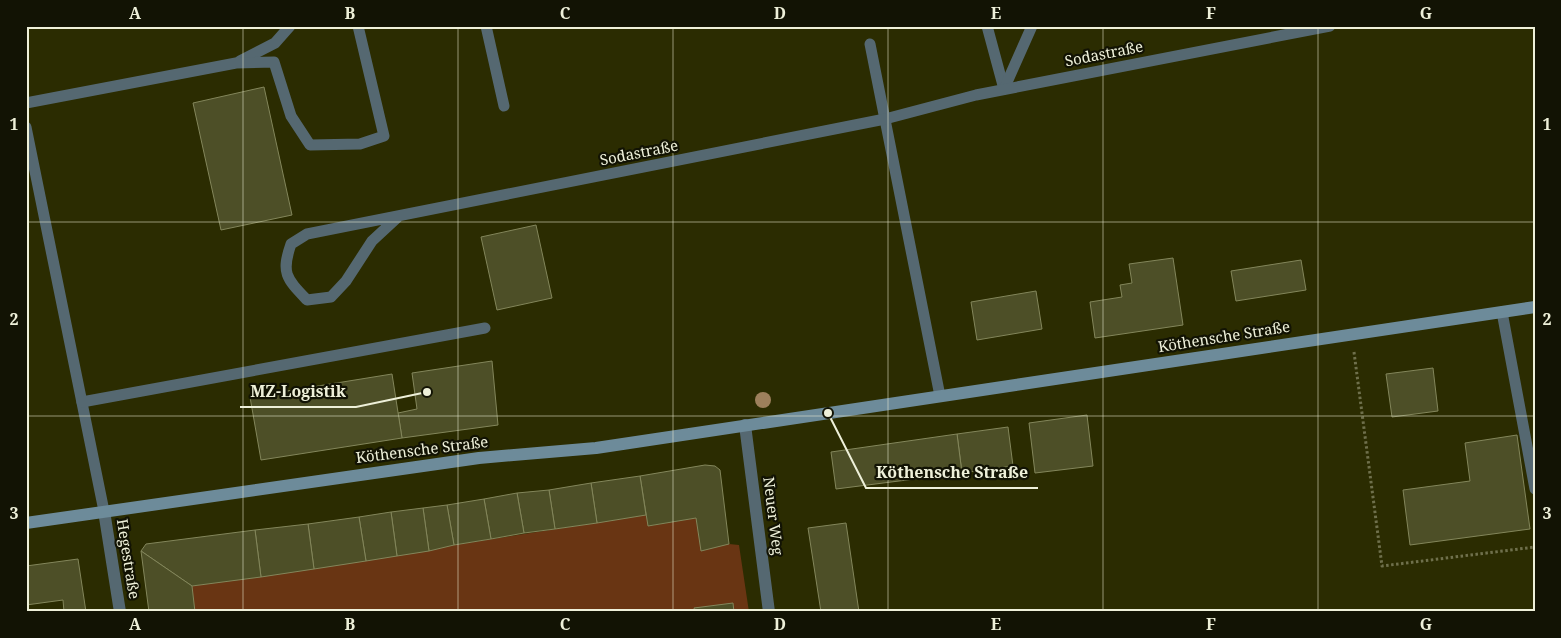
<svg xmlns="http://www.w3.org/2000/svg" width="1561" height="638" font-family="'Noto Serif',serif">
<rect width="100%" height="100%" fill="#2b2c01"/>
<path fill="#693513" d="M646,515L649,526L696,518L729,544L739,545L749,612H195L192,586Z"/>
<g fill="#4d4f27" stroke="#83865b">
<path d="M264,87L292,215L221,230L193,103Z"/>
<path d="M536,225L552,298L497,310L481,237Z"/>
<path d="M1173,258L1183,325L1095,338L1090,302L1122,297L1120,285L1132,283L1129,264Z"/>
<path d="M1301,260L1306,290L1236,301L1231,271Z"/>
<path d="M1036,291L1042,329L977,340L971,302Z"/>
<path d="M492,361L498,425L402,438L398,413L417,409L412,373Z"/>
<path d="M1433,368L1438,411L1392,417L1386,374Z"/>
<path d="M392,374L402,438L261,460L250,397Z"/>
<path d="M1087,415L1093,466L1035,473L1029,423Z"/>
<path d="M1008,427L1013,466L962,473L957,434Z"/>
<path d="M957,434L962,473L836,489L831,452Z"/>
<path d="M1517,435L1530,529L1410,545L1403,490L1470,481L1465,443Z"/>
<path d="M705,465L715,466L720,470L729,544L701,551L696,518L648,526L640,476Z"/>
<path d="M640,476L646,515L597,523L591,483Z"/>
<path d="M591,483L597,523L555,529L549,490Z"/>
<path d="M549,490L555,529L524,533L517,493Z"/>
<path d="M517,493L524,533L491,539L484,499Z"/>
<path d="M484,499L491,539L454,545L447,505Z"/>
<path d="M447,505L454,545L429,551L423,508Z"/>
<path d="M423,508L429,551L397,556L391,512Z"/>
<path d="M391,512L397,556L366,561L359,517Z"/>
<path d="M359,517L366,561L314,569L308,524Z"/>
<path d="M846,523L859,612H821L808,528Z"/>
<path d="M308,524L314,569L261,577L255,530Z"/>
<path d="M255,530L261,577L192,586L141,551L146,544Z"/>
<path d="M141,551L192,586L195,612H149Z"/>
<path d="M78,559L86,612H64L63,600L26,605V566Z"/>
<path d="M733,603L734,612H695L694,608Z"/>
</g>
<g fill="none" stroke-linecap="round" stroke-linejoin="round">
<path stroke="#6f704c" stroke-width="3" stroke-dasharray="2.5 2.5" stroke-linecap="butt" d="M1354,352L1382,566L1535,547"/>
<g stroke="#556871" stroke-width="11">
<path d="M486,26L504,106"/>
<path d="M987,26L1004,89"/>
<path d="M870,44L940,396"/>
<path d="M240,61L275,43L290,26"/>
<path d="M1004,89L1032,26"/>
<path d="M26,103L236,63L274,62L291,116L310,145L360,144L384,136L358,26"/>
<path d="M26,127L104,511"/>
<path d="M399,216L372,241L346,281L331,297L307,300C286,278 281,273 291,244L307,234L885,119L976,95L1330,26"/>
<path d="M1502,312L1535,489"/>
<path d="M82,402L485,328"/>
</g>
<path stroke="#556871" stroke-width="12" d="M745,425L769,612"/>
<path stroke="#556871" stroke-width="12" d="M104,511L120,612"/>
<path stroke="#6d8b9a" stroke-width="12" d="M26,523L479,458L596,448L1535,307"/>
</g>
<circle fill="#9d805c" cx="763" cy="400" r="8"/>
<path fill="none" stroke="#eef0d9" stroke-width="1" stroke-opacity="0.55" d="M243,26V612M458,26V612M673,26V612M888,26V612M1103,26V612M1318,26V612M26,222H1535M26,416H1535"/>
<g text-anchor="middle" stroke-width="4.5" stroke-linejoin="round" paint-order="stroke">
<g font-size="15" fill="#eef0d9" stroke="#121304">
<text transform="translate(1104 54) rotate(-11)" y="5">Sodastraße</text>
<text transform="translate(639 153) rotate(-11)" y="5">Sodastraße</text>
<text transform="translate(1224 337) rotate(-9)" y="5">Köthensche Straße</text>
<text transform="translate(422 450) rotate(-7)" y="5">Köthensche Straße</text>
<text transform="translate(773 516) rotate(83)" y="5">Neuer Weg</text>
<text transform="translate(128 559) rotate(81)" y="5">Hegestraße</text>
</g>
</g>
<path fill="none" stroke="#eef0d9" stroke-width="2" d="M427 392L356 407H240M828 413L866 488H1038"/>
<g fill="#eef0d9" stroke="#121304" stroke-width="2">
<circle cx="427" cy="392" r="5"/>
<circle cx="828" cy="413" r="5"/>
</g>
<g font-size="16" text-anchor="middle" font-weight="bold" fill="#eef0d9" stroke="#121304" stroke-width="4.5" stroke-linejoin="round" paint-order="stroke">
<text x="298" y="397">MZ-Logistik</text>
<text x="952" y="478">Köthensche Straße</text>
</g>
<rect width="1561" height="638" fill="none" stroke="#121304" stroke-width="55"/>
<rect x="28" y="28" width="1506" height="582" fill="none" stroke="#eef0d9" stroke-width="2"/>
<g font-size="16" text-anchor="middle" font-weight="bold" fill="#eef0d9">
<text x="135" y="19">A</text>
<text x="350" y="19">B</text>
<text x="565" y="19">C</text>
<text x="780" y="19">D</text>
<text x="996" y="19">E</text>
<text x="1211" y="19">F</text>
<text x="1426" y="19">G</text>
<text x="14" y="130">1</text>
<text x="1547" y="130">1</text>
<text x="14" y="325">2</text>
<text x="1547" y="325">2</text>
<text x="14" y="519">3</text>
<text x="1547" y="519">3</text>
<text x="135" y="630">A</text>
<text x="350" y="630">B</text>
<text x="565" y="630">C</text>
<text x="780" y="630">D</text>
<text x="996" y="630">E</text>
<text x="1211" y="630">F</text>
<text x="1426" y="630">G</text>
</g>
</svg>
